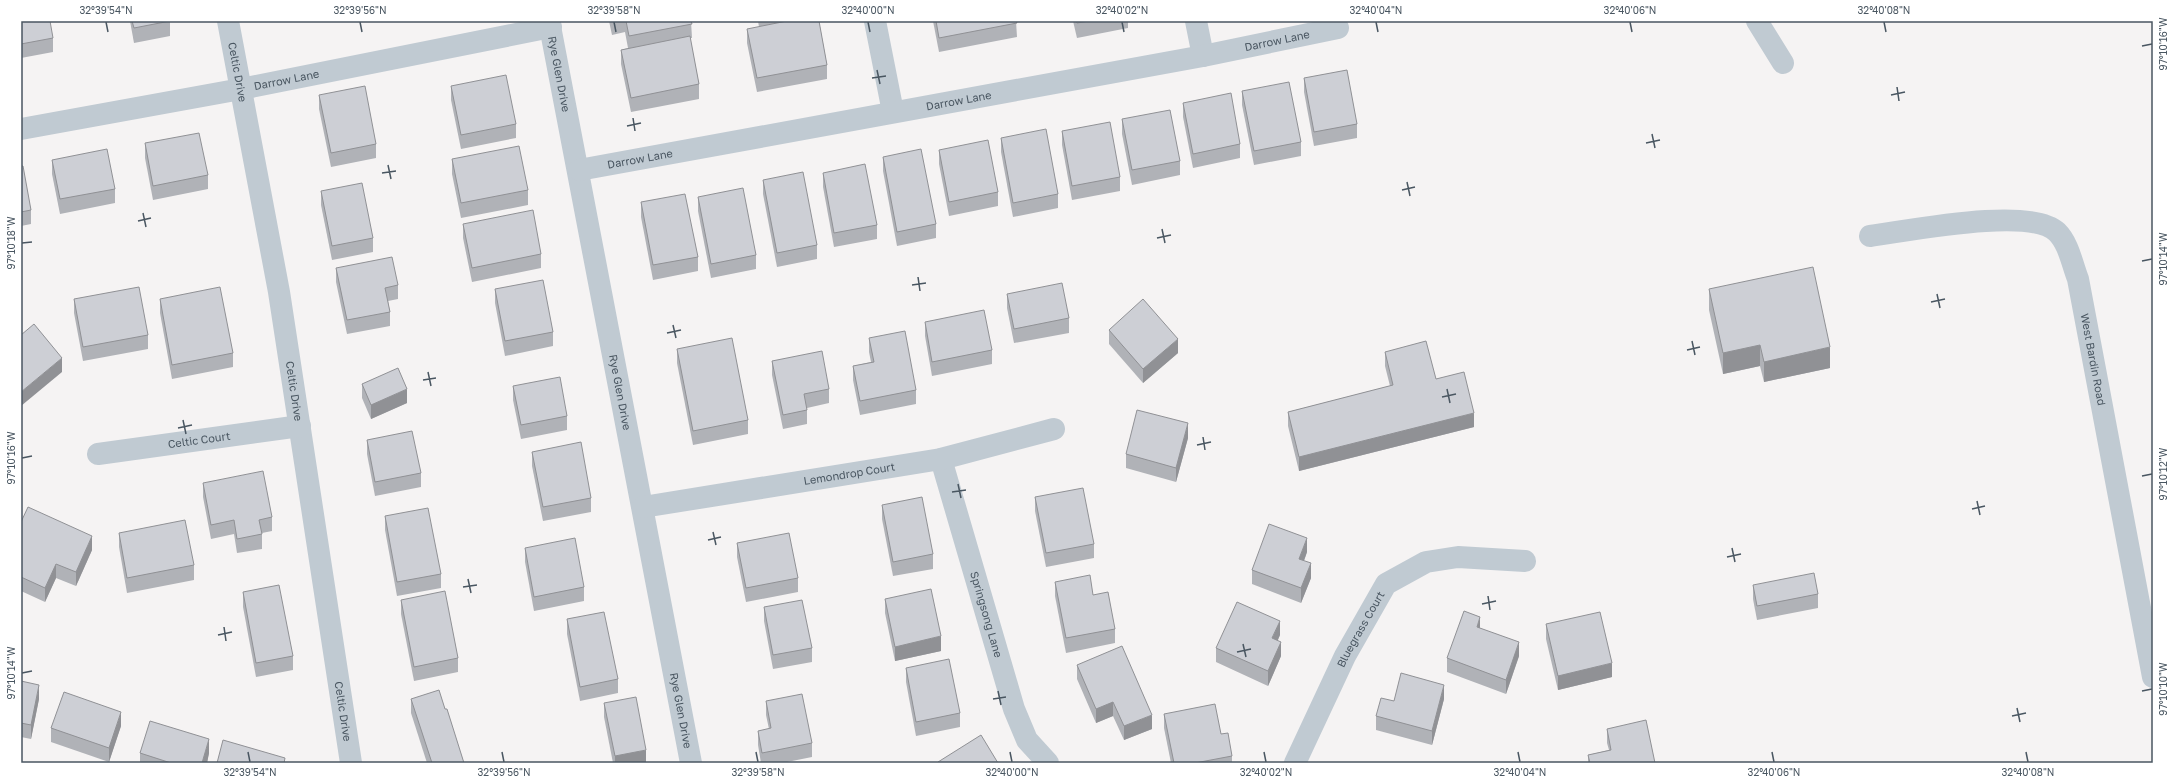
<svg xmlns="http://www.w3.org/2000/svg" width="2174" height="784" font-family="'Golos Text',sans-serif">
<rect width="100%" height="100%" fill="#f5f3f3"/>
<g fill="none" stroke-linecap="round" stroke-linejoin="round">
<g stroke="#c0cad2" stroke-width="22">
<path id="s1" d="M228,21L279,292L351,763"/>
<path id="s2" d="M549,21L691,763"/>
<path d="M875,21L893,112"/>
<path d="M1196,21L1203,56"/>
<path d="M1757,21L1783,63"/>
<path id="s3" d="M21,129L241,89L551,27"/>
<path id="s4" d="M579,170L1203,56L1338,28"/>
<path id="s5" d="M1870,236C1908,231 2030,206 2057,232C2069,244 2072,264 2078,279L2153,677"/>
<path id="s6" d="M98,454L300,426"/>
<path id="s7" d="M941,459L1014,709L1027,740L1048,763"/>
<path id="s8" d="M643,507L941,459L1054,429"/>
<path id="s9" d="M1295,763L1345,656L1386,584L1426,562L1458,557L1525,561"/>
</g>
</g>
<g fill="#b0b2b7">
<path d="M21,21L53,38V52L21,58Z"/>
<path d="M130,21H170V36L134,43Z"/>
<path d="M609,21H691L692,38H690L699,84V99L631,112L621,64V50L628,48L625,32L612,35Z"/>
<path d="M758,21H819L827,65V79L757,92L747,43V29L759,27Z"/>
<path d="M933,21H1016L1017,37L939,52Z"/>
<path d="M1073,21H1128V28L1077,38Z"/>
<path d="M1304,78L1357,124V138L1314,146L1304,92Z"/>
<path d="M451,86L516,124V138L461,149L451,100Z"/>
<path d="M1242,91L1301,142V156L1254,165L1242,105Z"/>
<path d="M319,95L376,144V158L331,167L319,109Z"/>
<path d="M1183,103L1240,144V158L1193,168L1183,117Z"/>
<path d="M1122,119L1180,161V175L1132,185L1122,134Z"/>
<path d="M1062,131L1120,177V191L1072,200L1062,145Z"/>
<path d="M1001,138L1058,194V208L1013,217L1001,152Z"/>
<path d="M145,143L208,175V189L153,200L145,158Z"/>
<path d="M939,150L998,192V206L949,216L939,164Z"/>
<path d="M883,157L936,224V238L897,246L883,171Z"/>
<path d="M452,159L528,190V205L461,218L452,174Z"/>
<path d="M52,160L115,189V203L60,214L52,174Z"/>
<path d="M21,166L31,210V224L21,226Z"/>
<path d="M823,173L877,225V239L834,247L823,187Z"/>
<path d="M763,180L817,245V259L777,267L763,194Z"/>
<path d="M321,191L373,238V252L332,260L321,205Z"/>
<path d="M698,197L756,255V269L711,278L698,211Z"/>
<path d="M641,202L698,257V271L653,280L641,217Z"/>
<path d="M463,224L541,254V268L472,282L463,238Z"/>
<path d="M336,268L398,285V299L388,301L390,312V326L347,334L336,282Z"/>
<path d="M495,289L553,332V346L505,356L495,303Z"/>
<path d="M1709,289L1830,368L1764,382L1760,366L1723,374L1709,310Z"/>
<path d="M1007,294L1069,318V333L1014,343L1007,308Z"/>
<path d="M74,299L148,335V349L83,361L74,313Z"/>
<path d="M160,299L233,353V367L172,379L160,313Z"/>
<path d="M925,322L992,350V364L932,376L925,336Z"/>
<path d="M1109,330L1178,353L1143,383L1109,344Z"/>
<path d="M869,338L916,390V404L860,415L853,380V366L871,362L869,352Z"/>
<path d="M677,349L748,420V434L693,445L677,363Z"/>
<path d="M1385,352L1474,427L1299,471L1288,426V412L1390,386L1385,366Z"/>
<path d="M772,361L829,389V403L807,408V424L783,429L772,375Z"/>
<path d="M362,384L407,403L371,419L362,398Z"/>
<path d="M513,386L567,416V430L521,439L513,400Z"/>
<path d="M1188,438L1176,482L1126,468V454Z"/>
<path d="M367,440L421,473V487L375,496L367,454Z"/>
<path d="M532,452L591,498V512L543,521L532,466Z"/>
<path d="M203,483L272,517V531L262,533V549L237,553L234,534L211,539L203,497Z"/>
<path d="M1035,497L1094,544V558L1046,567L1035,511Z"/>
<path d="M882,505L933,554V569L893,576L882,519Z"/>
<path d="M385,516L441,574V588L397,596L385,530Z"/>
<path d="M21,522L92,550L76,586L56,578L45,602L21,591Z"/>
<path d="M119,533L194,565V580L127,593L119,547Z"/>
<path d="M737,543L798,578V592L746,602L737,557Z"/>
<path d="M525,548L584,587V601L534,611L525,562Z"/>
<path d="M1307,552L1304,561L1311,578L1301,603L1252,584V570Z"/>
<path d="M1055,582L1115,629V643L1066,653L1055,596Z"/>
<path d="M1753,585L1818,594V608L1757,620L1753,599Z"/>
<path d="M243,592L293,656V670L256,677L243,607Z"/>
<path d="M885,599L941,651L895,661L885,613Z"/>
<path d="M401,600L458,658V672L414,681L401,614Z"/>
<path d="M764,607L812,648V662L773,669L764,621Z"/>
<path d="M567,619L618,679V693L580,701L567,634Z"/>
<path d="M1546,624L1612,677L1558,690L1546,639Z"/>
<path d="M1480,628L1519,656L1506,694L1447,672V658Z"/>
<path d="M1280,635L1278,640L1281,656L1268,686L1216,662V648Z"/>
<path d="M1077,665L1152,729L1124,740L1113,716L1096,723L1077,679Z"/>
<path d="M906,668L960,713V727L916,736L906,682Z"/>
<path d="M21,681L39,699L31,739L21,737Z"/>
<path d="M411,699L445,709L464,763H427L411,713Z"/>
<path d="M1444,699L1432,745L1376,730V716L1394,701Z"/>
<path d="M766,701L812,743V757L782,763H761L758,745V731L769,729L766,715Z"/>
<path d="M604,703L646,763H613L604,717Z"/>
<path d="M1164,714L1221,734L1232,756V763H1171L1164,728Z"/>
<path d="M121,726L109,762L51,742V728Z"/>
<path d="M1607,729L1655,763H1588V755L1609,750L1607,743Z"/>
<path d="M140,753H209L207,763H140Z"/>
</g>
<g fill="#909195">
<path d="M1178,339V353L1143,383V369Z"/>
<path d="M1760,345V366L1723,374V353Z"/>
<path d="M1830,347V368L1764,382V362Z"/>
<path d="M62,358V372L21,406V392Z"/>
<path d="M407,389V403L371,419V405Z"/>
<path d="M1474,413V427L1299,471V457Z"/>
<path d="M1188,423V438L1176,482V468Z"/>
<path d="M92,536V550L76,586V572Z"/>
<path d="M1307,538V552L1299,574V559Z"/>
<path d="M1311,563V578L1301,603V588Z"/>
<path d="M56,564V578L45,602V588Z"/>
<path d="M1480,617V631L1477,627Z"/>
<path d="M1280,621V635L1272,652V638Z"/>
<path d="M941,636V651L895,661V647Z"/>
<path d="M1281,642V656L1268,686V671Z"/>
<path d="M1519,642V656L1506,694V680Z"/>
<path d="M1612,663V677L1558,690V676Z"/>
<path d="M39,685V699L31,739V725Z"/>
<path d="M1444,685V699L1432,745V731Z"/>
<path d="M1113,702V716L1096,723V709Z"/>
<path d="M121,712V726L109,762V748Z"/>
<path d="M1152,715V729L1124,740V726Z"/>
<path d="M209,739V753L207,763H202Z"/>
<path d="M646,750V763H615V756Z"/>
</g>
<g fill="#cdcfd5" stroke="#909195">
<path d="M21,21H50L53,38L21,44Z"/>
<path d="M132,21H170L134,28Z"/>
<path d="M626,21H691L692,24L629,36Z"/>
<path d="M787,21H819L827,65L757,78L747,29Z"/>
<path d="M936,21H1016L1017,23L939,38Z"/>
<path d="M1076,21H1089L1077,23Z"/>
<path d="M690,36L699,84L631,98L621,50Z"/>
<path d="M1347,70L1357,124L1314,132L1304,78Z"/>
<path d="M506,75L516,124L461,135L451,86Z"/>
<path d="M1289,82L1301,142L1254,151L1242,91Z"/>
<path d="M365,86L376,144L331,153L319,95Z"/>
<path d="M1231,93L1240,144L1193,154L1183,103Z"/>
<path d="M1170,110L1180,161L1132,170L1122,119Z"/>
<path d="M1110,122L1120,177L1072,186L1062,131Z"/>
<path d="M1046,129L1058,194L1013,203L1001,138Z"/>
<path d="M199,133L208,175L153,186L145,143Z"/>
<path d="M988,140L998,192L949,202L939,150Z"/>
<path d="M519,146L528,190L461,203L452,159Z"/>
<path d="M107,149L115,189L60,199L52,160Z"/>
<path d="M921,149L936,224L897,232L883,157Z"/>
<path d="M865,164L877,225L834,233L823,173Z"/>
<path d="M21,166H23L31,210L21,212Z"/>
<path d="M803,172L817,245L777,253L763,180Z"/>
<path d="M362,183L373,238L332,246L321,191Z"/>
<path d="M743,188L756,255L711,264L698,197Z"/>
<path d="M685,194L698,257L653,265L641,202Z"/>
<path d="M533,210L541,254L472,268L463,224Z"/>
<path d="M392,257L398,285L385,288L390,312L347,320L336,268Z"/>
<path d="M1813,267L1830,347L1764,362L1760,345L1723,353L1709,289Z"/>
<path d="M543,280L553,332L505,341L495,289Z"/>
<path d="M1062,283L1069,318L1014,329L1007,294Z"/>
<path d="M139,287L148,335L83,347L74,299Z"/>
<path d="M220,287L233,353L172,365L160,299Z"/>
<path d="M1143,299L1178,339L1143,369L1109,330Z"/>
<path d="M984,310L992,350L932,362L925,322Z"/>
<path d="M34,324L62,358L21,392V335Z"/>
<path d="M905,331L916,390L860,401L853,366L874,362L869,338Z"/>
<path d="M732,338L748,420L693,431L677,349Z"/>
<path d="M1426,341L1436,379L1464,372L1474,413L1299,457L1288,412L1393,385L1385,352Z"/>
<path d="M822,351L829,389L804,394L807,410L783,415L772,361Z"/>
<path d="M398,368L407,389L371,405L362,384Z"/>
<path d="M560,377L567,416L521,425L513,386Z"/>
<path d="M1137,410L1188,423L1176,468L1126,454Z"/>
<path d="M412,431L421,473L375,482L367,440Z"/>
<path d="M581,442L591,498L543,507L532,452Z"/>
<path d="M263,471L272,517L259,520L262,534L237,539L234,520L211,525L203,483Z"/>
<path d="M1083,488L1094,544L1046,553L1035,497Z"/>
<path d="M922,497L933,554L893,562L882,505Z"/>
<path d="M28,507L92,536L76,572L56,564L45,588L21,577V522Z"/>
<path d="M428,508L441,574L397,582L385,516Z"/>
<path d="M185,520L194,565L127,578L119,533Z"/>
<path d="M1269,524L1307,538L1299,559L1311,563L1301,588L1252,570Z"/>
<path d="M789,533L798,578L746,588L737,543Z"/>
<path d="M575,538L584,587L534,597L525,548Z"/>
<path d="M1814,573L1818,594L1757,606L1753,585Z"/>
<path d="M1090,575L1093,595L1108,592L1115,629L1066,638L1055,582Z"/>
<path d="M279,585L293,656L256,663L243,592Z"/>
<path d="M931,589L941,636L895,647L885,599Z"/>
<path d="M445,591L458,658L414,667L401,600Z"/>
<path d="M802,600L812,648L773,655L764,607Z"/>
<path d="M1237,602L1280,621L1272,638L1281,642L1268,671L1216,648Z"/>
<path d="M1464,611L1480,617L1477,627L1519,642L1506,680L1447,658Z"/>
<path d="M604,612L618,679L580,687L567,619Z"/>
<path d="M1600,612L1612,663L1558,676L1546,624Z"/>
<path d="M1122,646L1152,715L1124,726L1113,702L1096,709L1077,665Z"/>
<path d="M949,659L960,713L916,722L906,668Z"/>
<path d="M1401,673L1444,685L1432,731L1376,716L1381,698L1394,701Z"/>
<path d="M21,681L39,685L31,725L21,723Z"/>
<path d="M439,690L445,709H447L464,763H432L411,699Z"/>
<path d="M64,692L121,712L109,748L51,728Z"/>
<path d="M802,694L812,743L762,753L758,731L771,728L766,701Z"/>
<path d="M636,697L646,750L615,756L604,703Z"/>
<path d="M1215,704L1221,734L1228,733L1232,756L1195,763H1174L1164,714Z"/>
<path d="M1646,720L1655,763H1590L1588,755L1611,750L1607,729Z"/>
<path d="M150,721L209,739L202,763H171L140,753Z"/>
<path d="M981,735L998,763H939L938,762Z"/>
<path d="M223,740L285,758L284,763H217Z"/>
</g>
<path fill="none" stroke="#495661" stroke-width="1.5" d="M106,22L108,32M360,22L362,32M614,22L616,32M868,22L870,32M1122,22L1124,32M1376,22L1378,32M1630,22L1632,32M1884,22L1886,32M2142,46L2152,44M877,70L880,84M872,78L886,76M1897,87L1899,101M1891,95L1905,92M633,118L635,131M627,126L641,123M1652,134L1655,148M1646,143L1660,140M388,165L391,179M382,173L396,171M1407,182L1410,196M1402,190L1415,187M143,213L146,227M138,221L151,218M1162,229L1165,243M1157,238L1171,235M22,243L32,242M2142,261L2152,259M918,277L920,291M912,285L926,283M1937,294L1940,308M1931,302L1945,299M673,325L676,338M667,333L681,330M1692,341L1695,355M1687,350L1700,347M428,372L431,386M423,380L436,378M1447,389L1450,403M1442,397L1456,394M183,420L186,434M178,428L192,425M1203,437L1205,450M1197,445L1211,442M22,458L32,456M2142,476L2152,474M958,484L961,498M952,492L966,490M1977,501L1980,515M1972,509L1985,506M713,532L716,545M708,540L721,537M1732,548L1735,562M1727,557L1741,554M468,579L471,593M463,587L477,585M1488,596L1490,610M1482,604L1496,601M224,627L226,641M218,635L232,632M1243,644L1246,657M1237,652L1251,649M22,673L32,671M998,691L1001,705M2142,691L2152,689M993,699L1006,697M2017,708L2020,722M2012,716L2026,713M248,752L250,762M502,752L504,762M756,752L758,762M1010,752L1012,762M1264,752L1266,762M1518,752L1520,762M1772,752L1774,762M2026,752L2028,762"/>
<g text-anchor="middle" stroke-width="3" stroke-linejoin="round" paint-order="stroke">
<g font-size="11" fill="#495661" stroke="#fff">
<text dy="4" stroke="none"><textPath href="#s4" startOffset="710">Darrow Lane</textPath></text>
<text dy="4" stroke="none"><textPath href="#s1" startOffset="52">Celtic Drive</textPath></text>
<text dy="4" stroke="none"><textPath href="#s2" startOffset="54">Rye Glen Drive</textPath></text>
<text dy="4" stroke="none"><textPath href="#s3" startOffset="270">Darrow Lane</textPath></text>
<text dy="4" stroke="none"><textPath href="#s4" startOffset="386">Darrow Lane</textPath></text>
<text dy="4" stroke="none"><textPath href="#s4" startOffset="62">Darrow Lane</textPath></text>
<text dy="4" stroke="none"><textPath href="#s5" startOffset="324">West Bardin Road</textPath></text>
<text dy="4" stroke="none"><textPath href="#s1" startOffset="376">Celtic Drive</textPath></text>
<text dy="4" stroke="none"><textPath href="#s2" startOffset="378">Rye Glen Drive</textPath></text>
<text dy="4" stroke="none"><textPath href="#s6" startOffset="102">Celtic Court</textPath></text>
<text dy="4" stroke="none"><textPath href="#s8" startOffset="209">Lemondrop Court</textPath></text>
<text dy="4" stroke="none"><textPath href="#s7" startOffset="162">Springsong Lane</textPath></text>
<text dy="4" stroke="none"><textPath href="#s9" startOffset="149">Bluegrass Court</textPath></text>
<text dy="4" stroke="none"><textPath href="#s2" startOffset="702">Rye Glen Drive</textPath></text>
<text dy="4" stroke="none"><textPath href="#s1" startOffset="700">Celtic Drive</textPath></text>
</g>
</g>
<rect width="2174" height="784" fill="none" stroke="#ffffff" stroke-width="44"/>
<rect x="22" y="22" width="2130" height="740" fill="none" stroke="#495661" stroke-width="1.5"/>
<g font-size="10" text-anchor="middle" fill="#495661">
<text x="106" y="14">32°39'54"N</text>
<text x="360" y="14">32°39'56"N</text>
<text x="614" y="14">32°39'58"N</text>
<text x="868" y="14">32°40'00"N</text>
<text x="1122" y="14">32°40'02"N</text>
<text x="1376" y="14">32°40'04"N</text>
<text x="1630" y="14">32°40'06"N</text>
<text x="1884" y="14">32°40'08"N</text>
<text transform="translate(2163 44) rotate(-90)" y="4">97°10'16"W</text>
<text transform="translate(11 243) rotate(-90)" y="4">97°10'18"W</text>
<text transform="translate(2163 259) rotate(-90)" y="4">97°10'14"W</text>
<text transform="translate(11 458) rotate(-90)" y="4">97°10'16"W</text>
<text transform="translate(2163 474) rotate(-90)" y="4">97°10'12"W</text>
<text transform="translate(11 673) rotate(-90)" y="4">97°10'14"W</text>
<text transform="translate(2163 689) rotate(-90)" y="4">97°10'10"W</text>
<text x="250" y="776">32°39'54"N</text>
<text x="504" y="776">32°39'56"N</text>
<text x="758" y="776">32°39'58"N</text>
<text x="1012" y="776">32°40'00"N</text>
<text x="1266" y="776">32°40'02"N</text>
<text x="1520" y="776">32°40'04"N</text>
<text x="1774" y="776">32°40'06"N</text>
<text x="2028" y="776">32°40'08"N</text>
</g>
</svg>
